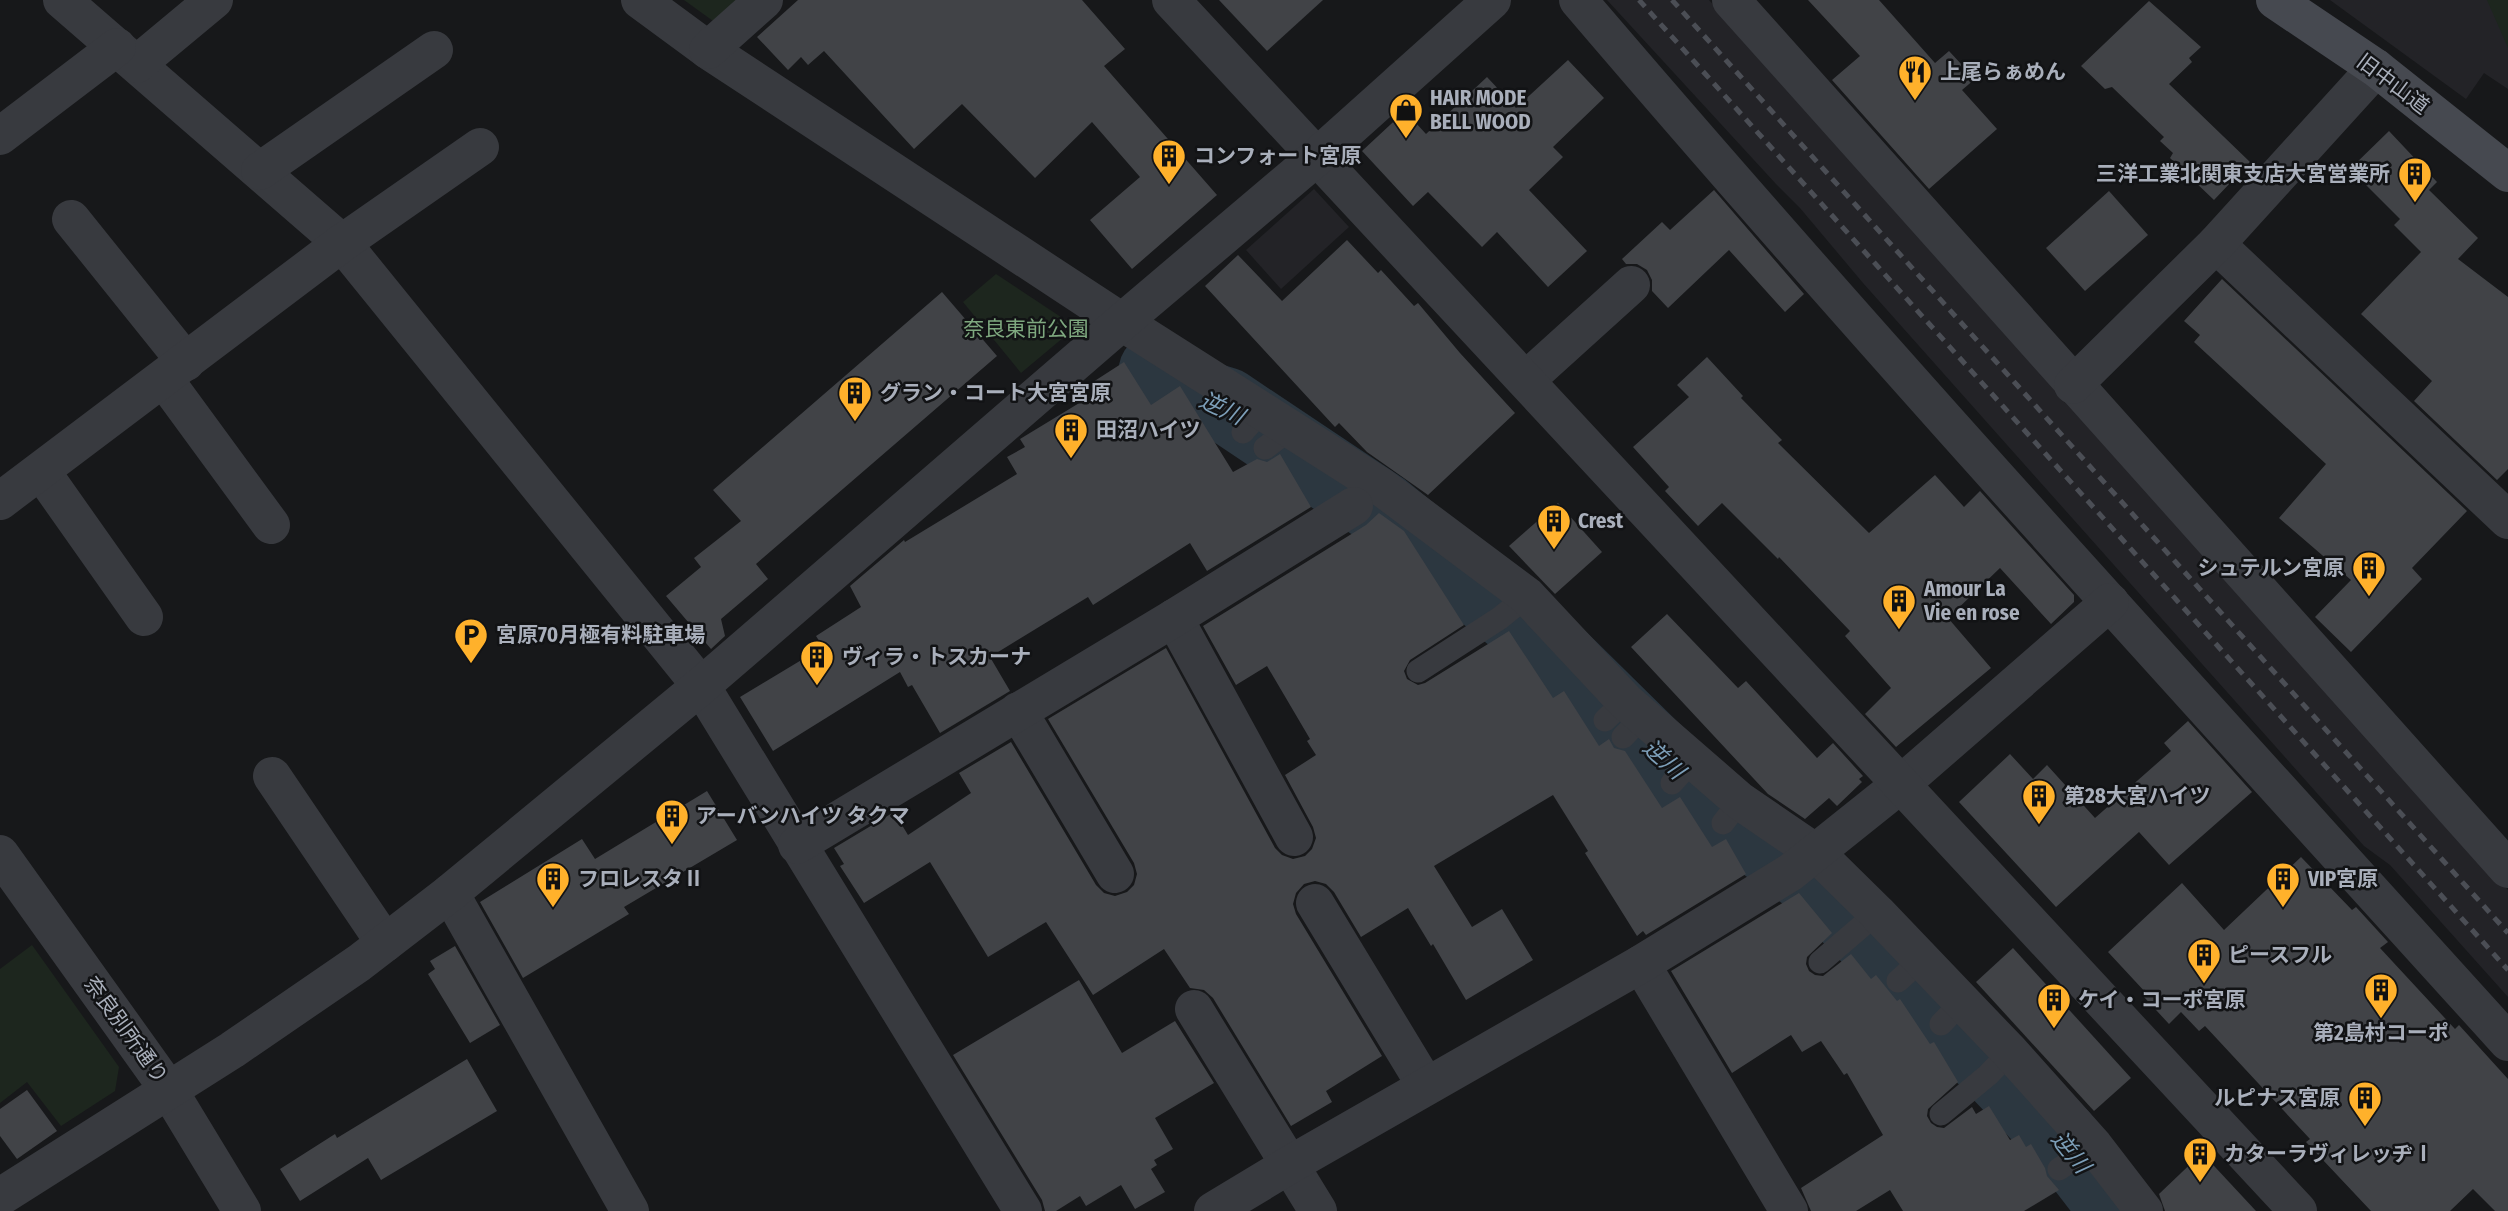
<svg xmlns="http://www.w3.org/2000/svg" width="2508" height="1211" font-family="'Fira Sans Condensed','Noto Sans JP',sans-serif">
<rect width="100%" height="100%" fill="#17181a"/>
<g fill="#232327">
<path d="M1607,0H1709L2508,890V997L2390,865L2364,846L1863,283L1800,208L1776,184Z"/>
<path d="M2330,0H2508V89L2484,73L2466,99Z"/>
<path d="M1314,189L1349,227L1281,289L1246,250Z"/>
</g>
<g fill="#1d261e">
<path d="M684,0H749L720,26Z"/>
<path d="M2487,0H2508V48Z"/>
<path d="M996,274L1076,327L1021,373L963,302Z"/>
<path d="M32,945L119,1067L115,1091L61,1126L27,1082L0,1103V969Z"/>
</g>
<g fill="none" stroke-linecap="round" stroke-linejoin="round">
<path stroke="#2c3740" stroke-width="75" d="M1156,371L1193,395L1226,405L1383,510L1537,636L1668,765L1711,803L1820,885L2061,1137L2118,1211"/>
</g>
<g fill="#414347">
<path d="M798,0H1082L1125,49L1104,66L1217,195L1132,269L1090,220L1140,177L1092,122L1035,178L962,104L914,149L824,51L808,65L801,57L788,70L757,37Z"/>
<path d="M1219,0H1323L1267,51Z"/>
<path d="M1808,0H1879L1935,63L1949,51L1975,79L1962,90L1997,129L1929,189L1832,80L1860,56Z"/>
<path d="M2149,1L2201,47L2189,58L2192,62L2169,84L2250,162L2214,200L2170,158L2173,153L2160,141L2164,137L2112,87L2105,89L2081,66Z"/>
<path d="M1568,60L1604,98L1553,147L1563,157L1529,190L1587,251L1548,287L1497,232L1482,247L1428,192L1413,206L1362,151L1405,111L1426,134L1487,77L1516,108Z"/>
<path d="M2389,131L2437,182L2429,190L2478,238L2458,259L2508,297V469L2497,480L2414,401L2432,381L2361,314L2421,252L2394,225L2400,219L2350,169Z"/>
<path d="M1714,190L1804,294L1785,312L1729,250L1668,308L1652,291V280L1647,270L1637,264H1626L1622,259L1662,222L1670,230Z"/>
<path d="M2109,191L2148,235L2085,291L2046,248Z"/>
<path d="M1347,240L1378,273L1381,270L1414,306L1418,303L1460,353L1515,413L1428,495L1367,452L1339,423L1335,427L1205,286L1238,255L1282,301Z"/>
<path d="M2222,279L2467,511L2412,568L2422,579L2351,652L2315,617L2351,580L2279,518L2326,464L2194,342L2200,335L2184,321Z"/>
<path d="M942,292L997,356L756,564L768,579L721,619L725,636L711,649L666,596L701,567L694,558L741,521L713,490Z"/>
<path d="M1707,357L1743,396L1741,398L1782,440L1778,443L1869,533L1935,475L1964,507L1980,491L2074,595V602L2051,624L2000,568L1948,618L1991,668L1896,747L1865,714L1891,688L1845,636L1850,631L1779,557L1778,559L1722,503L1698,526L1665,491L1669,487L1633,447L1689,397L1677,385Z"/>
<path d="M1124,362L1151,405L1180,386L1233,472L1257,459L1267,462L1280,454L1311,507L1207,571L1190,543L1093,605L1088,597L990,657L1010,691L940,733L912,685L908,687L900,672L773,751L740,697L823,647L816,636L861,607L850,586L904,540L905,542L1017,474L1007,457L1025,447L1020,439L1099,391L1093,382Z"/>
<path d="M1558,503L1602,552L1555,594L1509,546Z"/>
<path d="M1379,513L1404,531L1464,625L1410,660L1404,671L1407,679L1418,685L1425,683L1509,631L1553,698L1564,691L1599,746L1609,739L1614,748L1625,751L1662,808L1680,797L1712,847L1726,839L1746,874L1646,935L1643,931L1637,936L1585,853L1588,851L1553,795L1434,866L1472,927L1502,909L1533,960L1466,1000L1433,944L1431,946L1408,908L1361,937L1334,892L1326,884L1315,881L1304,884L1296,893L1293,904L1296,914L1382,1056L1326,1091L1332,1102L1291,1126L1213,998L1204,990L1190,988L1164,949L1093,995L1046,922L988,957L930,862L864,903L840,866L844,864L834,848L894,812L908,835L971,793L959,773L1011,742L1096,885L1104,893L1115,896L1127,892L1134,885L1137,874L1134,863L1048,719L1166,648L1275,848L1282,855L1293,859L1305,856L1312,849L1316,838L1313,827L1285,775L1316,755L1307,741L1310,739L1267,666L1236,685L1203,626L1366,525Z"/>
<path d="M1667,614L1738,688L1746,681L1817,758L1833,743L1863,776L1859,779L1862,782L1837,806L1829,798L1805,819L1768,794L1631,647Z"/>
<path d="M2188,721L2252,792L2169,865L2139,832L2056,907L1959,802L2010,754L2033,779L2047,765L2095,818L2171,751L2164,743Z"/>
<path d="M707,791L737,840L624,907L629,914L523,978L480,902L582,839L595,859Z"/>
<path d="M2301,857L2352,910L2356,907L2388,942L2380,948L2455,1029L2459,1025L2508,1079V1211H2495L2473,1189L2450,1211H2371L2306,1142L2310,1139L2205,1026L2199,1031L2181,1012L2169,1024L2144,997L2147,994L2108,952L2182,883L2224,930Z"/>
<path d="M1799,893L1832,933L1807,957L1806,964L1809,971L1815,975L1823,976L1851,954L1871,979L1876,975L1897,1001L1900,999L1930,1044L1934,1042L1958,1082L1928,1109L1927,1116L1931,1123L1937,1127L1944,1128L1972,1107L1976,1114L1989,1106L2010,1140L2019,1135L2026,1147L2031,1144L2045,1168L2047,1176L2059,1190L2024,1211H1903L1890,1190L1856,1211H1811L1801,1188L1883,1135L1847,1073L1844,1075L1821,1041L1802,1052L1791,1035L1732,1073L1671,971Z"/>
<path d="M455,946L500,1025L470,1043L428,974L435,969L430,961Z"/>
<path d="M2013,948L2131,1078L2094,1111L1976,982Z"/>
<path d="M1079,980L1122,1053L1175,1021L1214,1083L1155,1118L1173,1149L1154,1160L1157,1165L1151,1169L1165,1192L1135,1209L1121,1185L1086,1206L1080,1196L1056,1211H1045L1042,1200L953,1055Z"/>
<path d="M467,1059L497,1111L381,1180L368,1158L300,1201L280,1169L335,1134L337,1138Z"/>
<path d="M27,1090L57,1131L17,1159L0,1136V1109Z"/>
<path d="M2202,1153L2256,1211H2165L2159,1194Z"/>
</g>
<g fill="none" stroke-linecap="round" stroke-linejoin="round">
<g stroke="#383a3f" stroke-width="23">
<path d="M1243,432L1261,411"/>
<path d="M1265,448L1290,429"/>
<path d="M1418,671L1500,618L1527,596"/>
<path d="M1605,720L1625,701"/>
<path d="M1623,737L1643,716"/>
<path d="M1672,783L1693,760"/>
<path d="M1723,823L1740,801"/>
<path d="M1820,962L1877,913"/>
<path d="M1898,981L1921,960"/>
<path d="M1941,1024L1962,1002"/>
<path d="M1941,1114L1988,1075L2010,1052"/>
<path d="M2059,1169L2094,1146"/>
</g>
<g stroke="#383a3f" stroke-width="38">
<path d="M62,0L342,243L701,686L1023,1211"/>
<path d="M640,0L708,50L1122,322L1380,486L1527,596L1625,701L1740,801L1816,853L1877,913L2010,1052L2094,1146L2144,1211"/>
<path d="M1578,0C1880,354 2196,697 2508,1042"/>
<path d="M1731,0L2508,869"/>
<path d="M708,50L764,0"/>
<path d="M137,64L214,0"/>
<path d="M0,136L117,47"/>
<path d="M260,171L434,50"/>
<path d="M71,219L186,362"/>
<path d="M2216,244L2508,520"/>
<path d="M164,379L271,525"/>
<path d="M1526,380L1631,285"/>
<path d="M2073,385L2216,244L2376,68"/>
<path d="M41,471L144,617"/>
<path d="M0,501L342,243L480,147"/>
<path d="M1174,618L1294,837"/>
<path d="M1018,711L1115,874"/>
<path d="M272,776L385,943"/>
<path d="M797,845L1174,618L1354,506"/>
<path d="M450,893L630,1211"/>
<path d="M1315,903L1426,1086"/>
<path d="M1641,964L1789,1211"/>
<path d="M1194,1009L1318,1211"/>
<path d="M1213,1211L1291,1164L1641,964L1791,872L1901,784L2110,602"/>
</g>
<g stroke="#383a3f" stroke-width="38">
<path d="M1171,0L2298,1211"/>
<path d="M0,854L168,1089L242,1211"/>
<path d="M0,1197L232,1050L359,963L450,893L701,686L1122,322L1318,156L1492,0"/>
</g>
<path stroke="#464950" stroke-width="38" d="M2275,0L2376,68L2508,173"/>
<g stroke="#4b4e55" stroke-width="5" stroke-dasharray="9 7" stroke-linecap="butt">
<path d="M1639,0L2508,970"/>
<path d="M1672,0L2508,933"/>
</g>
</g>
<defs>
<g id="restaurant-pin" transform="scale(1.75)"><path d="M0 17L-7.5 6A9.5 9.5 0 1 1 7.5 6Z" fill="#ffb12b" stroke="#121315"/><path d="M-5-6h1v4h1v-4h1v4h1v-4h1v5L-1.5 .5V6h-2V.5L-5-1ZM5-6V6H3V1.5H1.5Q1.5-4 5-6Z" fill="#111"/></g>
<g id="shop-pin" transform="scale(1.75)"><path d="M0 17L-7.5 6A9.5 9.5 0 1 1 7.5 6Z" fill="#ffb12b" stroke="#121315"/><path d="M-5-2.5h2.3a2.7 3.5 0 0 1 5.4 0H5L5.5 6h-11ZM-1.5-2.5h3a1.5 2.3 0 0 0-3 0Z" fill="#111"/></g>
<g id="building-pin" transform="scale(1.75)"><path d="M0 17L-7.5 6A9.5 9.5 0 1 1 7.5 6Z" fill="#ffb12b" stroke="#121315"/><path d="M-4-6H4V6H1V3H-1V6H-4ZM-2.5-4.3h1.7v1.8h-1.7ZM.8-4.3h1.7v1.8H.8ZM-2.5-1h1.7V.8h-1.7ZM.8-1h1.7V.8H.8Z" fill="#111"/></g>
<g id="parking-pin" transform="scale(1.75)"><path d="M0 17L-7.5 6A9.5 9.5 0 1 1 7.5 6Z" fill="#ffb12b" stroke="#121315"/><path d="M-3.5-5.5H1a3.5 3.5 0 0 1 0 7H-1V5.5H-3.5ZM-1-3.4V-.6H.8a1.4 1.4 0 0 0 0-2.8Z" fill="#111"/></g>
</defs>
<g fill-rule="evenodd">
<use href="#restaurant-pin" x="1915" y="72"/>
<use href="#shop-pin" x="1406" y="110"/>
<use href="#building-pin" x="1169" y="156"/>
<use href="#building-pin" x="2415" y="174"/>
<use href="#building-pin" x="855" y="393"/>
<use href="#building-pin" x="1071" y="430"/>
<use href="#building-pin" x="1554" y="521"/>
<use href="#building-pin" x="2369" y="568"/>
<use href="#building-pin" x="1899" y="601"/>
<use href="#parking-pin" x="471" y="635"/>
<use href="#building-pin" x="817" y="657"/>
<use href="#building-pin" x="2039" y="796"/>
<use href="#building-pin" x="672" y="816"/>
<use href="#building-pin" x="553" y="879"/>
<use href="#building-pin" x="2283" y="879"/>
<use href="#building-pin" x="2204" y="955"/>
<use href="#building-pin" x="2381" y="990"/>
<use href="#building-pin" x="2054" y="1000"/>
<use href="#building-pin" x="2365" y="1098"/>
<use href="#building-pin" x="2200" y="1154"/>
</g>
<g text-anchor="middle" stroke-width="5" stroke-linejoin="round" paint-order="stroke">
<g font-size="21" font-weight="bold" fill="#a9afbb" stroke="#121315" text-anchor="start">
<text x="1940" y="79">上尾らぁめん</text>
<text x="1430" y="105">HAIR MODE<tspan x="1430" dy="24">BELL WOOD</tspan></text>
<text x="1194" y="163">コンフォート宮原</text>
<text x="2390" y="181" text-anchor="end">三洋工業北関東支店大宮営業所</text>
<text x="880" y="400">グラン・コート大宮宮原</text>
<text x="1096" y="437">田沼ハイツ</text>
<text x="1578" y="528">Crest</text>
<text x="2344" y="575" text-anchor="end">シュテルン宮原</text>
<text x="1924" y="596">Amour La<tspan x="1924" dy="24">Vie en rose</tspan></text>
<text x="496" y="642">宮原70月極有料駐車場</text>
<text x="842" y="664">ヴィラ・トスカーナ</text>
<text x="2064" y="803">第28大宮ハイツ</text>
<text x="696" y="823">アーバンハイツ タクマ</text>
<text x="578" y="886">フロレスタⅡ</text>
<text x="2308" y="886">VIP宮原</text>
<text x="2228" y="962">ピースフル</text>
<text x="2078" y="1007">ケイ・コーポ宮原</text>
<text x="2381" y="1040" text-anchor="middle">第2島村コーポ</text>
<text x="2340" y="1105" text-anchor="end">ルピナス宮原</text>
<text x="2224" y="1161">カターラヴィレッヂⅠ</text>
</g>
<g font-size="21" fill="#a9afbb" stroke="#121315">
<text transform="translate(2393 84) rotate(37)" y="7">旧中山道</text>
<text transform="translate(126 1030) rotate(54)" y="7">奈良別所通り</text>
</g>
<g font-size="21" fill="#7ea87f" stroke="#121315">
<text x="1026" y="336">奈良東前公園</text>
</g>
<g font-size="23" font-style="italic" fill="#7d9fb9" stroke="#121315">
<text transform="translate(1222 408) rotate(25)" y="8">逆川</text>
<text transform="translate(1664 759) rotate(42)" y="8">逆川</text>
<text transform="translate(2071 1152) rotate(51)" y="8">逆川</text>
</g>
</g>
</svg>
